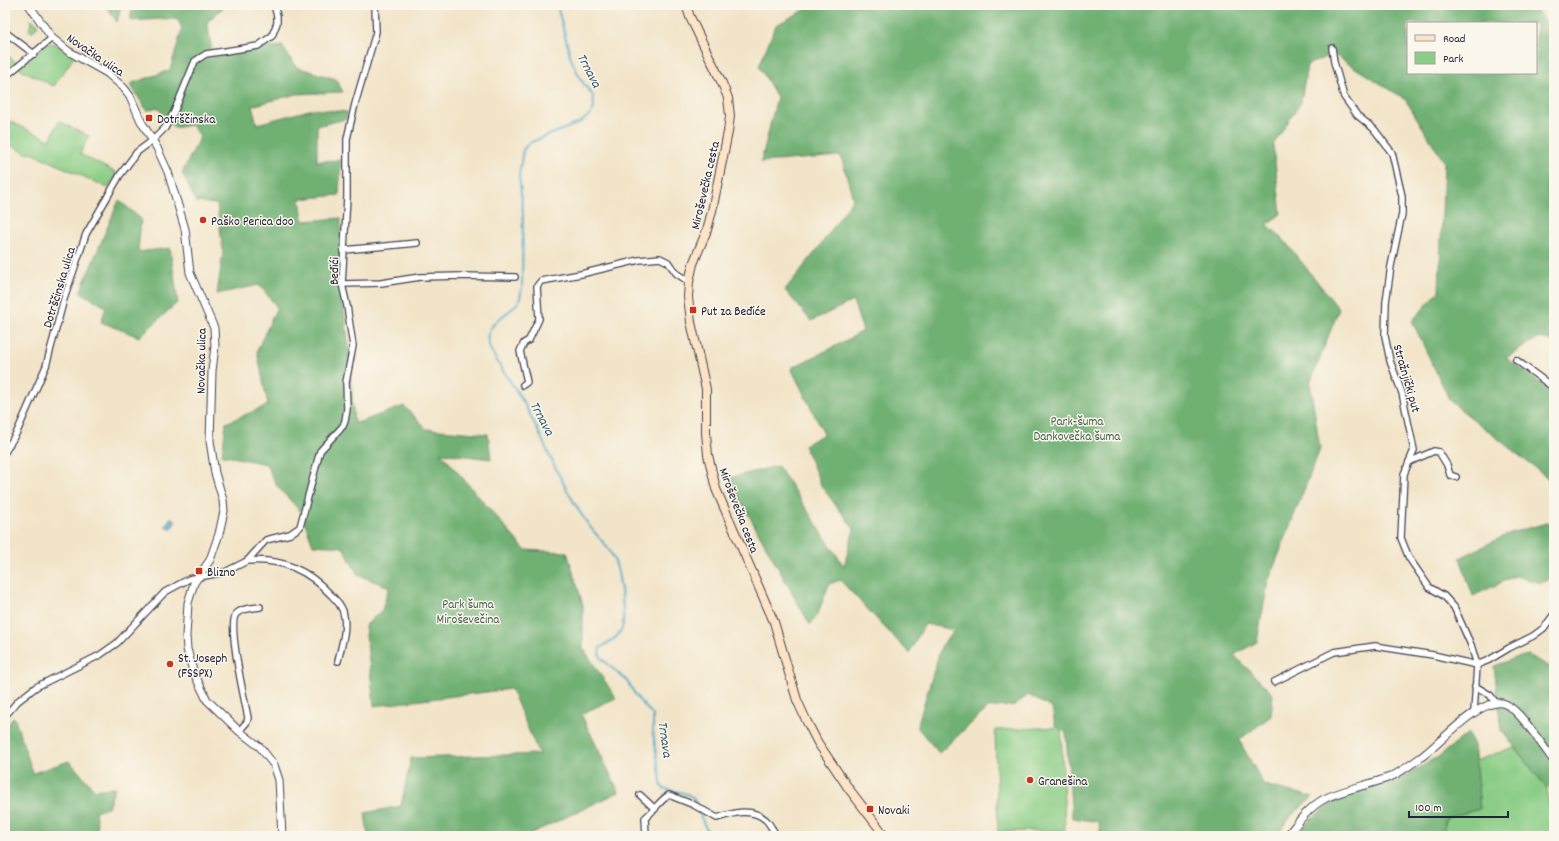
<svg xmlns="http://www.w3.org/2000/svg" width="1559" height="841" font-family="Dekko,sans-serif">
<rect width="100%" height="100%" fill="#fbf7ec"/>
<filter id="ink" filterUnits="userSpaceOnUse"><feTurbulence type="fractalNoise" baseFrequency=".025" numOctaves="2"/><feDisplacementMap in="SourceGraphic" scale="8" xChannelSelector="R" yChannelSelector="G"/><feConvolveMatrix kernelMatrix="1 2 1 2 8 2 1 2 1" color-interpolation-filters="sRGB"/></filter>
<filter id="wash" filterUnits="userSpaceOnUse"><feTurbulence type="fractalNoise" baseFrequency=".012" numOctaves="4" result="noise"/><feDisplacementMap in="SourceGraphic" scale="16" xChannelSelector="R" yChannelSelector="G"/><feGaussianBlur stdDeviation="0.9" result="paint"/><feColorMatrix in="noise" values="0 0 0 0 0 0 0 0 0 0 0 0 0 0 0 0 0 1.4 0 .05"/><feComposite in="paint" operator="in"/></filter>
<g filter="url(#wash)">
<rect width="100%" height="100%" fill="#f2e4c8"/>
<g fill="#8bcd86" stroke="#567860">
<path d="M32,19L38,25L32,32L29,30L31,23L30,22Z"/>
<path d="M48,43L56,44L74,57L54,86L18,68Z"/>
<path d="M5,53L18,64L7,73L5,72Z"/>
<path d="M5,119L50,140L59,121L89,136L80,154L117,173L108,188L30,152L28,154L5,142Z"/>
<path d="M1061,727L1065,830L998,832L995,730Z"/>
<path d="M1514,747L1547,788L1554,836H1443L1446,818L1480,809L1475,761Z"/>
</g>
<g fill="#70b073" stroke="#496957" fill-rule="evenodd">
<path d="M103,5H226L207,22L213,56L282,46L296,67L336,79L343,92L296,94L252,106L257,124L313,109L347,112L346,119L317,126V161L341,160L339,195L300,199L303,221L341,218V287L349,347L354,424L404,406L427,429L488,434L491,459L441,453L525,550L567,552L583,605V648L616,698L581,714L619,792L526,836H368L365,813L401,806L411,758L539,754L511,689L374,706L365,626L382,610L389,587L358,575L343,547L313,545L301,512L277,486L266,464L222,455L226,423L268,405L257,351L277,307L259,285L217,294L223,253L217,204L196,202L182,173L200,137L192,125L174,128L157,107L147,111L130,84L170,70L182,29L177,18L130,21L132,8L121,7L117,22L109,10Z"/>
<path d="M814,5H1531L1554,30V341L1538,338L1506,358L1554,393V483L1450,401L1412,321L1439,291L1444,162L1405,99L1333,54L1307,65L1301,102L1273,145L1281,214L1267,224L1283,239L1339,309L1310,383L1320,449L1268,582L1257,642L1234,655L1273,694L1271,716L1239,740L1264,785L1313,797L1292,815L1276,836H1100L1099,822L1072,818L1066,733L1055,725L1052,708L1028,695L1015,705L988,708L939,753L917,727L941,647L954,630L925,624L909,653L840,580L829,584L818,613L810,625L728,478L778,466L844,566L854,529L822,487L804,445L824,434L791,368L830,349L863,331L853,301L811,321L785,290L820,246L853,199L841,156L761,162L777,97L759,66L776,25ZM1408,23H1536V73H1408Z"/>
<path d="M119,200L141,219L138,252L170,248L178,302L139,337L101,322L106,307L80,292Z"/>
<path d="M1554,521V577L1541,583L1515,576L1473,596L1460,558L1510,533Z"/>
<path d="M1528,655L1554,669V782L1547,788L1501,730L1494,666L1516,658Z"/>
<path d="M14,717L33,773L69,761L95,790L115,787L108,808L95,811L99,836H5V763L7,762L5,757V727Z"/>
<path d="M1468,733L1474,745L1480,809L1446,818L1443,836H1296L1310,820L1330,804L1345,796L1372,788L1408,774L1438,757Z"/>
</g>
<path fill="#49a7c8" stroke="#366482" d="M171,517L176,521L171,529L165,526Z"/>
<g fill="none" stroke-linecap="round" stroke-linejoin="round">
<g stroke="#49a7c8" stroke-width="2">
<path d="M557,5L571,59L581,80L593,96L594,108L590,115L579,123L529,143L523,150L519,175L523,212L522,286C521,291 521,297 519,301C510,315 484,322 488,343C490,354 512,383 519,395C536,422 546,451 561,479C570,496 579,513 591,528C598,537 608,546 613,557C619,568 627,621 621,631C617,639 608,642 600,648L599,654L603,660L627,681L638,699L653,715V733L662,787C671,794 693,789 696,804"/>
<path d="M697,808L708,833L711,836"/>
</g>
</g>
</g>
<g filter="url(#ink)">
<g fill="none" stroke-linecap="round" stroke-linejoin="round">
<g stroke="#413f50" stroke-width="8">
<g id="minor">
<path d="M5,32L34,54"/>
<path d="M1332,48L1334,62L1344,97L1357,115L1374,129L1392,153L1402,196V214L1391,266L1386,302L1385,336L1390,361L1402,393L1414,450L1404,474L1401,538L1409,558L1429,587L1444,596L1454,607L1471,645L1477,665L1474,712"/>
<path d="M5,77L52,38"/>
<path d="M344,250L417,243"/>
<path d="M342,284L381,283L420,277L462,276L515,277"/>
<path d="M1516,360L1554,388"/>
<path d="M523,385L527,382L520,351L524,343L529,340L539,319L537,286L541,281L581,274L639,260L660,258L668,262L676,273L689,282"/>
<path d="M5,452L17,432L46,366L64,299L86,234L120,175L137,152L152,141L165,128L174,112L195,61L206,54L258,46L272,36L277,23V16L274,5"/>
<path d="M1409,462L1434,451L1439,452L1447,465L1450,475L1456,477"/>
<path d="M247,561C282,558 308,570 331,595C337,601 343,607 344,616C347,630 341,647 338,661"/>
<path d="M1274,682L1334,652L1375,646L1433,655L1477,665L1489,660L1509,648L1533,636L1544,628L1554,614"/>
<path d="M1475,686L1490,695L1496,703"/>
<path d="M5,716L18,701L36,687L100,655L117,643L165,592L189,579L225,572L247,561L266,540L290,534L300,527L320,451L343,426L345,421L347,409L346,382L353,346L347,306L342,284L347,197V139L355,104L376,32L375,5"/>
<path d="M239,731L247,722L248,718C245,701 227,625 236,614C242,608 253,608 260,607"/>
<path d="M640,795L655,809"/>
<path d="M646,836L645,818C655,810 659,801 669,795L694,805L717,818C733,813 752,807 766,820C770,824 773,831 777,836"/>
<path d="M877,836L882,833"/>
</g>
</g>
<g stroke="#413f50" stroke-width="9">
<g id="tertiary">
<path d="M29,5L52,38L68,51L107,73L124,88L130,96L141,121L157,148L168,172L185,229L190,273L214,328L215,346L212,371L210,441L215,473L223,500L224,511L219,534L210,560L194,583L188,603L186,636L187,649L193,671L207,700L239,731L260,747L274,765L279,780L282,836"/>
<path d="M1287,836C1298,822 1310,806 1326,798C1346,789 1369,785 1390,777C1400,773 1411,764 1420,758C1441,743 1477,700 1502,703C1518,706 1543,747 1554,761"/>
</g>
</g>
<g stroke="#413f50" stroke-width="10">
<path id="secondary" d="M686,5L690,17L722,83L728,98L730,116L728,132L712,211L707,230L693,264L689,282L688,297L691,322L706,389V433L708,455L716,489L774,622L797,700L807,722L818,743L849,789L885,836"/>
</g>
<use href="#minor" stroke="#fff" stroke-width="5.5"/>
<use href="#tertiary" stroke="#fff" stroke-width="7"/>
<use href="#secondary" stroke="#fee4c6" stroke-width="8"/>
</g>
</g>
<g fill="#c8321e" stroke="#fbf7ec" stroke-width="1.5">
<rect x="145" y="114" width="8" height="8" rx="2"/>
<circle cx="203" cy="220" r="4"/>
<rect x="689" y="306" width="8" height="8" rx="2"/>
<rect x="195" y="567" width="8" height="8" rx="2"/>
<circle cx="170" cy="664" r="4"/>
<circle cx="1030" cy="780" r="4"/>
<rect x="866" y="805" width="8" height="8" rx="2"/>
</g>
<g text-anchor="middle" stroke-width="3" stroke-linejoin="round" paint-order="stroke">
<g font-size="13" fill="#22223b" stroke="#fbf7ec">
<text transform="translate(96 54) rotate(34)" y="5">Novačka ulica</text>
<text transform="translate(704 185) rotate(-77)" y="5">Miroševečka cesta</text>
<text transform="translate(333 271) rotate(-89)" y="5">Beđići</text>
<text transform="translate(58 287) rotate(-73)" y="5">Dotrščinska ulica</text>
<text transform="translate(200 361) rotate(-89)" y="5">Novačka ulica</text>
<text transform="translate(1408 378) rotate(74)" y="5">Stražnjički put</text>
<text transform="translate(740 510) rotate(69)" y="5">Miroševečka cesta</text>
</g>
<g font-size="13" fill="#22223b" stroke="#fbf7ec" text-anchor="start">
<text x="157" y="123">Dotrščinska</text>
<text x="211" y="225">Paško Perica doo</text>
<text x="701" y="315">Put za Beđiće</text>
<text x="207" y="576">Blizno</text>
<text x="178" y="662">St. Joseph<tspan x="178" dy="15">(FSSPX)</tspan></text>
<text x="1038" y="785">Granešina</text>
<text x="878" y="814">Novaki</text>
</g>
<g font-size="13" fill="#475e55" stroke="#fbf7ec">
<text x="1077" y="425">Park-šuma<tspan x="1077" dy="15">Dankovečka šuma</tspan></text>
<text x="468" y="608">Park šuma<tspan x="468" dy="15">Miroševečina</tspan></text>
</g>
<g font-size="14" font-style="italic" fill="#325773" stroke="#fbf7ec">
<text transform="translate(590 70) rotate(62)" y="5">Trnava</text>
<text transform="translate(543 418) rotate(62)" y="5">Trnava</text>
<text transform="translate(666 739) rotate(82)" y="5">Trnava</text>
</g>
</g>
<rect width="1559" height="841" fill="none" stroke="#fbf7ec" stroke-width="20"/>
<rect x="1407" y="22" width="130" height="52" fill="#fbf7ec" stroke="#a4a2a5"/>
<rect x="1415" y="35" width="20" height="6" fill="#fee4c6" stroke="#a4a2a5"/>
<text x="1443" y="42" font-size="12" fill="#22223b">Road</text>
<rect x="1415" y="52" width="20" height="12" fill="#8bcd86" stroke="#a4a2a5"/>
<text x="1443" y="62" font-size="12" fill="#22223b">Park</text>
<path d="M1409 811v6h99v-6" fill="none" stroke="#22223b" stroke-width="2"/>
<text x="1415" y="811" font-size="12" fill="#22223b" stroke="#fbf7ec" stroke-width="3" paint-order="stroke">100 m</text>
</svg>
